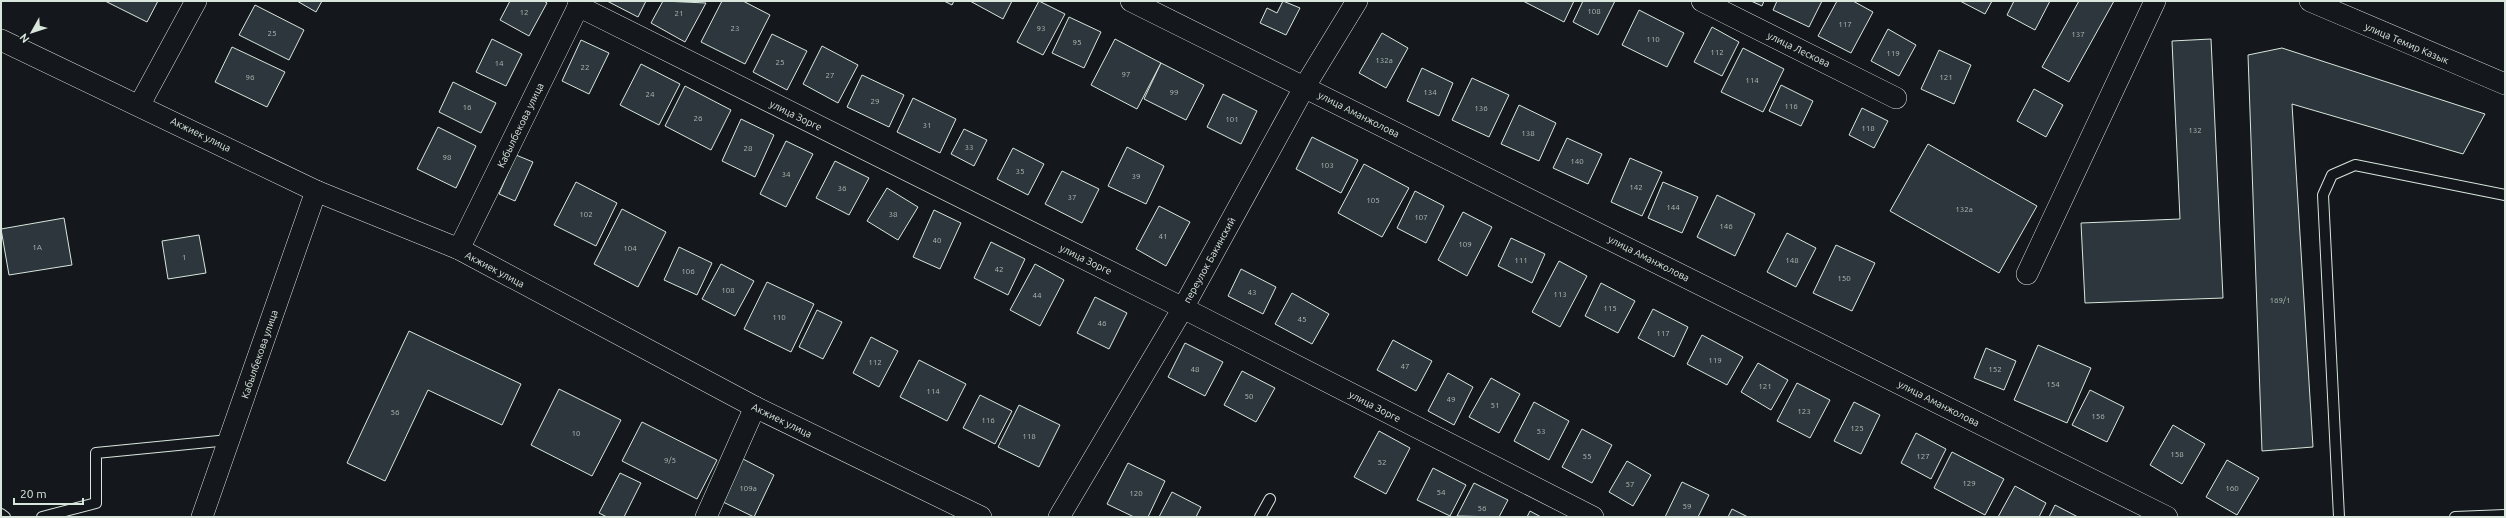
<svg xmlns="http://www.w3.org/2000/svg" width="2506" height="518" font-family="Ubuntu,sans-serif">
<rect width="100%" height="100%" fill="#14181c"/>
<g fill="#2c363c" stroke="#d8e6dc">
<path d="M105,1H158L147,22Z"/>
<path d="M297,1H322L316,12Z"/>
<path d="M510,1H544L547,3L529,36L500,20Z"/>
<path d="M607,1H646L638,17Z"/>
<path d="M663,1L706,3L685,42L651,23Z"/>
<path d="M722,1H743L770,15L745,64L701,42Z"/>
<path d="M944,1H954L952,5Z"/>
<path d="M970,1H1012L1003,19Z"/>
<path d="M1039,1L1065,14L1043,55L1017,42Z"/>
<path d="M1283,1L1300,8L1286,35L1260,23L1267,8L1277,13Z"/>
<path d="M1523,1H1574L1564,22Z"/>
<path d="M1583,1H1615L1598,35L1573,22Z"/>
<path d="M1751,1H1764L1762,6Z"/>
<path d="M1777,1H1822L1809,27L1773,10Z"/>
<path d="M1837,1H1853L1873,12L1851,53L1818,36Z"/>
<path d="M1960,1H1992L1985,14Z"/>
<path d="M2014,1H2050L2035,30L2007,15Z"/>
<path d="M2079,1H2114L2069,82L2042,67Z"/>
<path d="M255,5L304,30L289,60L239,35Z"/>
<path d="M1639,10L1684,33L1667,67L1622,45Z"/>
<path d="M1069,17L1101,32L1084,68L1052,53Z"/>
<path d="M1712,27L1739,42L1722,76L1694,62Z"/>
<path d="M1888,29L1916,45L1899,76L1871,61Z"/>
<path d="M1382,33L1408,48L1386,88L1359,73Z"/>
<path d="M772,34L807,51L787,90L753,72Z"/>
<path d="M492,39L522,54L506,86L476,72Z"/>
<path d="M1115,39L1161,63L1137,109L1091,85Z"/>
<path d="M2211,39L2223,298L2085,303L2081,223L2180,219L2172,41Z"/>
<path d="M581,40L609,53L589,94L562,81Z"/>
<path d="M822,46L858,65L838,103L803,84Z"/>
<path d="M232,47L285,72L267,107L215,82Z"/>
<path d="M1743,48L1784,69L1763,112L1721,92Z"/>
<path d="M2282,48L2485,114L2463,154L2292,104L2313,447L2262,451L2248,55Z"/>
<path d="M1939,50L1971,65L1954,104L1921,89Z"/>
<path d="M1161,63L1204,85L1186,120L1144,99Z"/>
<path d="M641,64L680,84L659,125L620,105Z"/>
<path d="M1422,68L1453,83L1439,116L1407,101Z"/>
<path d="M862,75L904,95L889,127L847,107Z"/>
<path d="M1472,78L1509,95L1489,137L1452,120Z"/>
<path d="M453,82L496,103L481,133L439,112Z"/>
<path d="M1781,85L1813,101L1801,126L1769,111Z"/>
<path d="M685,86L731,110L711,150L665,126Z"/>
<path d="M2034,89L2063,105L2046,137L2017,121Z"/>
<path d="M1223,94L1257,111L1241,144L1207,127Z"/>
<path d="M913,98L956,119L940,153L897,132Z"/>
<path d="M1519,105L1556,123L1539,161L1501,144Z"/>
<path d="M1862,108L1888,121L1874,148L1849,135Z"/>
<path d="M741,119L774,135L755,177L722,161Z"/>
<path d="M438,127L476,146L456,188L417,169Z"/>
<path d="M964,129L987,140L974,166L951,154Z"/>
<path d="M1312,137L1358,160L1341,193L1296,169Z"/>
<path d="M1567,138L1602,154L1588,184L1553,168Z"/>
<path d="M786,141L813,154L786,207L760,194Z"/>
<path d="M1928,144L2037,206L1999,273L1890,211Z"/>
<path d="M1127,147L1164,166L1146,204L1108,186Z"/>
<path d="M1013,148L1044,164L1028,195L997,179Z"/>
<path d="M516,155L533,162L515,201L499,194Z"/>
<path d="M1630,158L1662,172L1642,216L1611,202Z"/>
<path d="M835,161L869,178L849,215L816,198Z"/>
<path d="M1364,164L1409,188L1382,237L1338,213Z"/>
<path d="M1062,171L1099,189L1082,223L1045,204Z"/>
<path d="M576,182L617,203L596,246L554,225Z"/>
<path d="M1663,182L1698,197L1682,233L1648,218Z"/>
<path d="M887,188L918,207L898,240L867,221Z"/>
<path d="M1415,191L1444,206L1426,243L1397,228Z"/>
<path d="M1717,195L1755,214L1735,256L1697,237Z"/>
<path d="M1159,206L1190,222L1166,266L1136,249Z"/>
<path d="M622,209L666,232L638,287L594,264Z"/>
<path d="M934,210L961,223L940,269L913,257Z"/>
<path d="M1463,212L1492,227L1467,276L1438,260Z"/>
<path d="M64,218L72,265L9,275L1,229Z"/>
<path d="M1787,233L1816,248L1796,287L1767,272Z"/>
<path d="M199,235L206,273L168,279L162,241Z"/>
<path d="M1511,238L1545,254L1532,283L1498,266Z"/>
<path d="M991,242L1025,259L1008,295L974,278Z"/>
<path d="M1836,245L1875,263L1852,311L1813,293Z"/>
<path d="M679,247L712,263L697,295L664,280Z"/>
<path d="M1559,261L1587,276L1560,327L1532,312Z"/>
<path d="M721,264L754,281L735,316L702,299Z"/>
<path d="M1035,264L1064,280L1040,326L1010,310Z"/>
<path d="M1241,269L1276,287L1263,314L1228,296Z"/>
<path d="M767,282L814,304L791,352L744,329Z"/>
<path d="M1601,283L1635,301L1618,333L1585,316Z"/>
<path d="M1292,293L1329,314L1312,344L1275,324Z"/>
<path d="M1095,297L1127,313L1109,349L1077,333Z"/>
<path d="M1653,309L1688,327L1674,357L1638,338Z"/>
<path d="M817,310L842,322L823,359L799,347Z"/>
<path d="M409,331L521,384L502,425L428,390L385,481L347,463Z"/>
<path d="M1702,335L1743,357L1727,385L1687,364Z"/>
<path d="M871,337L898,351L879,387L853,373Z"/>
<path d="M1393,340L1432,361L1416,391L1377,370Z"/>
<path d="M1185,343L1223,362L1205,396L1168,377Z"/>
<path d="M2038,345L2091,368L2067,423L2014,400Z"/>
<path d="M1986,348L2016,361L2004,390L1974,378Z"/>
<path d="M919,360L966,384L947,421L900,397Z"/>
<path d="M1758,363L1788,380L1771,410L1741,392Z"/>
<path d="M1242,371L1275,388L1256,422L1224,405Z"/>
<path d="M1448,373L1473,387L1454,425L1428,411Z"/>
<path d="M1491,378L1520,394L1499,433L1469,417Z"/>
<path d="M1797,383L1830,400L1810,438L1777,421Z"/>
<path d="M559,389L621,420L592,476L531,445Z"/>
<path d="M2090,390L2124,407L2107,442L2072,425Z"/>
<path d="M980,395L1012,411L995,444L963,428Z"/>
<path d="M1534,402L1569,421L1549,460L1514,441Z"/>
<path d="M1854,402L1880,415L1861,454L1834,441Z"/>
<path d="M1019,405L1060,425L1039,467L998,447Z"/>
<path d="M642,422L717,460L697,499L622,461Z"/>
<path d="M2173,425L2205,444L2182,484L2150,465Z"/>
<path d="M1582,429L1612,445L1592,483L1562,467Z"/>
<path d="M1379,431L1410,448L1386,494L1354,477Z"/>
<path d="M1916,433L1946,449L1931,479L1901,463Z"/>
<path d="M1952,452L2004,479L1985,515L1934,488Z"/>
<path d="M743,459L774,475L754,517L721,501Z"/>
<path d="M2227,460L2259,478L2237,515L2206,497Z"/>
<path d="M1627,461L1651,475L1633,506L1609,492Z"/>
<path d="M1128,463L1165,481L1148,517H1134L1107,504Z"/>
<path d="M1433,468L1466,485L1450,516L1417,500Z"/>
<path d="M620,473L641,483L624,517H607L599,513Z"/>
<path d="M1682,482L1709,495L1698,517H1665Z"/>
<path d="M1474,483L1508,500L1499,517L1457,516Z"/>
<path d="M2015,486L2046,503L2039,517H1998Z"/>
<path d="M1172,492L1201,507L1196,517H1159Z"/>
<path d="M2055,505L2078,517H2049Z"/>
<path d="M1732,509L1748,517H1728Z"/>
<path d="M1530,511L1541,517H1527Z"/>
</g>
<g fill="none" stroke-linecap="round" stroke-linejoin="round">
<g stroke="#d8e6dc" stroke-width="12">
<g id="service">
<path d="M1,514L5,517"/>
<path d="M42,517L96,503V453L229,440"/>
<path d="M1260,517L1270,499"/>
<path d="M2339,517L2323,195L2332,175L2355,165L2505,195"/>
<path d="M2455,517L2505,515"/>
</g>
</g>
<g stroke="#d8e6dc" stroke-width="22">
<g id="minor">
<path d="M1131,1L2167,517"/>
<path d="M1702,1L1896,98"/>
<path d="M2310,1L2505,84"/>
<path d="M578,6L1183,308L1593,517"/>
<path d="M1,40L316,191L459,249L755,407L981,517"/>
<path d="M140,104L196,1"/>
<path d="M459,249L581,1"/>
<path d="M2027,274L2155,1"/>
<path d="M202,517L316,191"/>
<path d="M706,517L755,407"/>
<path d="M1059,517L1183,308L1305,86L1357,1"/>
</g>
</g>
<use href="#service" stroke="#14181c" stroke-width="10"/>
<use href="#minor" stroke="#14181c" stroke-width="21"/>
</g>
<g text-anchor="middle" stroke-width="3" stroke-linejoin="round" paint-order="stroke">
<g font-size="8" fill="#adbab4">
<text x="1594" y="14">108</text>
<text x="524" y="15">12</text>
<text x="679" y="16">21</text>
<text x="1845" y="27">117</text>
<text x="735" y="31">23</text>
<text x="1041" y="31">93</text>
<text x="272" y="36">25</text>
<text x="2078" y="37">137</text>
<text x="1653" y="42">110</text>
<text x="1077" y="45">95</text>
<text x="1717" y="55">112</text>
<text x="1893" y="56">119</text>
<text x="1384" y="63">132а</text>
<text x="780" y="65">25</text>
<text x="499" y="66">14</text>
<text x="585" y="70">22</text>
<text x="1126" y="77">97</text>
<text x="830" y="78">27</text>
<text x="250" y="80">96</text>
<text x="1946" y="80">121</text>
<text x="1752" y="83">114</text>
<text x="1174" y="95">99</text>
<text x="1430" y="95">134</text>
<text x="650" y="97">24</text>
<text x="875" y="104">29</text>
<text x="1791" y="109">116</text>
<text x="467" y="110">16</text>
<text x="1481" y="111">136</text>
<text x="698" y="121">26</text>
<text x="1232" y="122">101</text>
<text x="927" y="128">31</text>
<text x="1868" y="131">118</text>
<text x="2195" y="133">132</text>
<text x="1528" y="136">138</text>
<text x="969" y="150">33</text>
<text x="748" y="151">28</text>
<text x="447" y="160">98</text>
<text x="1577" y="164">140</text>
<text x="1327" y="168">103</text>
<text x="1020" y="174">35</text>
<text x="786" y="177">34</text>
<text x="1136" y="179">39</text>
<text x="1636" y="190">142</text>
<text x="842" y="191">36</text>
<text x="1072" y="200">37</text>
<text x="1373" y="203">105</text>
<text x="1673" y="210">144</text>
<text x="1964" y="212">132а</text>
<text x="586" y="217">102</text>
<text x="893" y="217">38</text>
<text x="1421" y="220">107</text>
<text x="1726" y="229">146</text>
<text x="1163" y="239">41</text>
<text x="937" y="243">40</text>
<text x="1465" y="247">109</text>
<text x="37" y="250">1А</text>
<text x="630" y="251">104</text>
<text x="184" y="260">1</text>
<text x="1521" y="263">111</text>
<text x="1792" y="263">148</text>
<text x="999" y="272">42</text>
<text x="688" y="274">106</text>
<text x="1844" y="281">150</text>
<text x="728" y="293">108</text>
<text x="1252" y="295">43</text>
<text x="1560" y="297">113</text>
<text x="1037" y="298">44</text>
<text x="2280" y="303">169/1</text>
<text x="1610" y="311">115</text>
<text x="779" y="320">110</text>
<text x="1302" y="322">45</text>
<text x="1102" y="326">46</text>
<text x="1663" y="336">117</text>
<text x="1715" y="363">119</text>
<text x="875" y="365">112</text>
<text x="1405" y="369">47</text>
<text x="1195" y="372">48</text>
<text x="1995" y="372">152</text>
<text x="2053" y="387">154</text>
<text x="1765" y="389">121</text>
<text x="933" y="394">114</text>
<text x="1249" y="399">50</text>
<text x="1451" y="402">49</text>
<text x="1495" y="408">51</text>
<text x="1804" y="414">123</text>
<text x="395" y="415">56</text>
<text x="2098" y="419">156</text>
<text x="988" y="423">116</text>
<text x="1857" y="431">125</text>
<text x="1541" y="434">53</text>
<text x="576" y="436">10</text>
<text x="1029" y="439">118</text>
<text x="2177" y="457">158</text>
<text x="1587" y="459">55</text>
<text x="1923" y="459">127</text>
<text x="670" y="463">9/5</text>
<text x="1382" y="465">52</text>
<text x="1969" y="486">129</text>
<text x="1630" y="487">57</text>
<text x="748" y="491">109а</text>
<text x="2232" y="491">160</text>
<text x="1441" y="495">54</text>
<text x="1136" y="496">120</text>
<text x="1687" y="509">59</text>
<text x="1482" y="511">56</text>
</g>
<g font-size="10" fill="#d8e6dc" stroke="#14181c">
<text transform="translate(2407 43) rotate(23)" y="4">улица Темир Казык</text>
<text transform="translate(1799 49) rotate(26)" y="4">улица Лескова</text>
<text transform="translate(1359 114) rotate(27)" y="4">улица Аманжолова</text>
<text transform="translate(796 115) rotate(26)" y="4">улица Зорге</text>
<text transform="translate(520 125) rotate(-64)" y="4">Кабылбекова улица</text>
<text transform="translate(201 134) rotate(26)" y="4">Акжиек улица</text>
<text transform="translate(1649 258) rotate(27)" y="4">улица Аманжолова</text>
<text transform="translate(1086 259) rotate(26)" y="4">улица Зорге</text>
<text transform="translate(1209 260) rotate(-61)" y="4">переулок Бакинский</text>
<text transform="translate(495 269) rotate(28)" y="4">Акжиек улица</text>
<text transform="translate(259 354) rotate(-71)" y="4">Кабылбекова улица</text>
<text transform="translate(1939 403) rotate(27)" y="4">улица Аманжолова</text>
<text transform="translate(1375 406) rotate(27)" y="4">улица Зорге</text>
<text transform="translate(782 420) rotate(26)" y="4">Акжиек улица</text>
</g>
</g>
<rect width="2506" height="518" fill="none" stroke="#d8e6dc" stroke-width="4"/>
<g transform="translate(32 32) rotate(231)" stroke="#14181c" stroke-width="3" paint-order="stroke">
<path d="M0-3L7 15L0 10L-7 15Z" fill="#d8e6dc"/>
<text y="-6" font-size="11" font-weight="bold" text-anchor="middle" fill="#d8e6dc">N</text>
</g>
<path d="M14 498v6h69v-6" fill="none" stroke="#d8e6dc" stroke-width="2"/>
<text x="20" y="498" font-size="12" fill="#d8e6dc" stroke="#14181c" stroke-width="3" paint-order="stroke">20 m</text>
</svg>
